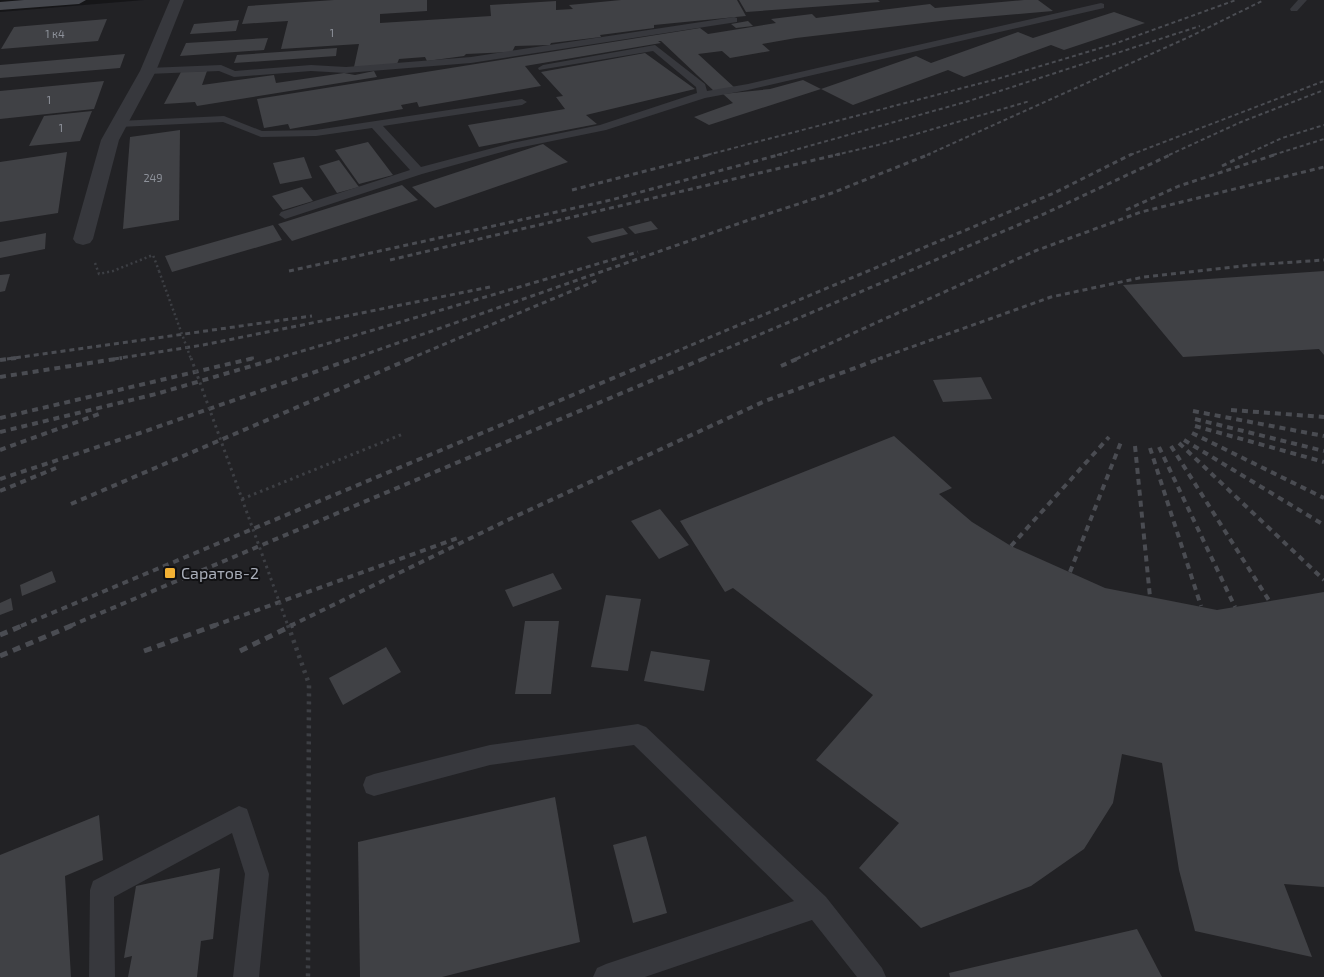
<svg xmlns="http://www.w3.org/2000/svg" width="1324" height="977" font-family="'Exo 2',sans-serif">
<rect width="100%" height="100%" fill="#161618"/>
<path fill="#222225" d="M144,0H1324V977H0V12Z"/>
<g fill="#404145">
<path d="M334,0H427V11L380,14V23L491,16L490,5L556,1V10L573,9L569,5L621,0H737L746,16L654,25V28L600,35L601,37L551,43L550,45L515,46L512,52L466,54L464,56L427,61L425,57L399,59L397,64L354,67L359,44L281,49L288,21L242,24L248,6Z"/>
<path d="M739,0H878L880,2L746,12Z"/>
<path d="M1024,0H1038L1053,11L949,20L796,38L762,44L770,51L730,58L722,51L698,54L735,88L715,92L661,41H658L661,43L525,66L541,86L419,107L417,102L401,105L403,109L290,129L288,124L264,128L257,99L700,28L708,34L776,23L771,19L812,14L816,18L930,4L935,8Z"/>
<path d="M1114,12L1145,23L1064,50L1051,45L964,77L948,70L853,105L821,89L916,56L931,63L1018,32L1033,38Z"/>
<path d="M107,19L98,41L1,49L14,27Z"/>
<path d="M239,20L236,31L190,34L194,24Z"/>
<path d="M748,21L753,26L736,28L731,24Z"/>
<path d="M268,38L264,50L180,56L186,43Z"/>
<path d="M337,48L336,56L234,63L237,55Z"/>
<path d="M645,53L695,89L586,115L597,124L479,147L468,125L565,109L556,97L563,96L541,72Z"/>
<path d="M125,54L120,68L0,78V65Z"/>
<path d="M207,71L202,85L274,75L276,83L344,73L355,75L374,71L377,77L197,106L195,102L164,104L181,72Z"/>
<path d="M803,80L821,89L709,125L694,117L733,103L723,94L770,89Z"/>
<path d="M104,81L94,109L0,119V91Z"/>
<path d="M92,111L80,141L29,146L44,116Z"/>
<path d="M180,130L179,220L123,229L130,137Z"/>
<path d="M368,142L393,175L359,184L335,150Z"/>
<path d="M543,144L568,162L435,208L412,187Z"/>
<path d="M67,152L58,213L0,222V162Z"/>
<path d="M304,157L312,178L280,184L273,163Z"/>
<path d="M339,160L359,187L337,193L319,166Z"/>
<path d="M402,185L418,200L292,241L278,224Z"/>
<path d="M302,187L313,201L283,210L272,196Z"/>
<path d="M651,221L658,229L635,234L628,227Z"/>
<path d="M273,225L282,240L172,272L165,256Z"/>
<path d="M623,228L628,234L592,243L587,237Z"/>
<path d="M46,233L45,249L0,258V242Z"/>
<path d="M1324,271V355L1319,349L1183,357L1123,285Z"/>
<path d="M10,274L5,291L0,292V275Z"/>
<path d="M981,377L992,399L943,402L933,380Z"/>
<path d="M894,436L952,488L939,494L972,522L1011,546L1105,588L1217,610L1324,592V887L1284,884L1312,957L1195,931L1179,870L1162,763L1122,754L1113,803L1084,849L1031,886L921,928L859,868L899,823L816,760L873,695L733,588L725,592L680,521Z"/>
<path d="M660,509L689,545L659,559L631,521Z"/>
<path d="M52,571L56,582L22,596L20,585Z"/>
<path d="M553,573L562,589L513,607L505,590Z"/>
<path d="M606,595L641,599L628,671L591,667Z"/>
<path d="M11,598L13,610L0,615V603Z"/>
<path d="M525,621H559L551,694H515Z"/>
<path d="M386,647L401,672L343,705L329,678Z"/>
<path d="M651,651L710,660L704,691L644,681Z"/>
<path d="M555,797L580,942L442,977H360L358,842Z"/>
<path d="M99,815L103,860L65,876L71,977H0V855Z"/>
<path d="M646,836L667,913L633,923L613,845Z"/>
<path d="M220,868L213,939L201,941L197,977H128L132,956L124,958L136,886Z"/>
<path d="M1137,929L1162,977H950L949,973Z"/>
</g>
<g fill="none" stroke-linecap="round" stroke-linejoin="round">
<path stroke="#3d3f44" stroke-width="2.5" stroke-dasharray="2 3" stroke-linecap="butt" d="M95,263L99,274L113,271L153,255L159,271"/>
<path stroke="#3d3f44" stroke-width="3" stroke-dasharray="2.5 4" stroke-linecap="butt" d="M242,499L403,434"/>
<g fill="#37383d" fill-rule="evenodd">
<path d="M1298,0H1307L1297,11H1291L1290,9Z"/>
<path d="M1101,3L1104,4V8L748,90L705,98L606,130L513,149L422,174L285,219L279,215L281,212L410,170L372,128L316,136L261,137L223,122L119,127L113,124L119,121L224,116L262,131L316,130L522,99L527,102L522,105L383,126L421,167L512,143L600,125L697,93L696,87L653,51L539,70L538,68L543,65L655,45L705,84L707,91L748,84Z"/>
<path d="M734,17L737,18V22L471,63L346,73L311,71L234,77L219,71L148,74L143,71L148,68L221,65L235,71L311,65L346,67L471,57Z"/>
<path d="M638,724L646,727L826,897L882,968L886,977H857L812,920L645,977H593L597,968L606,964L794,901L634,745L490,765L374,796L366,793L363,785L366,777L374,774L490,745Z"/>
<path d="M239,806L247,809L269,874L259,977H233L245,874L232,833L114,897L115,977H89L90,890L93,881Z"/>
</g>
<path fill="#37383d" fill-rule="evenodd" d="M170,0H184L156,71L119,140L93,239L90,243L83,245L76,243L73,239L101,140L140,71Z"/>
<path fill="#45474d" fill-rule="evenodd" d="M24,0H86L79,4L0,10V2Z"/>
<g stroke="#4a4c52" stroke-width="2" stroke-dasharray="4 3" stroke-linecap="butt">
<path d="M707,155L997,79L1114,44L1236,0"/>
<path d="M777,155L969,101L1200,26"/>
<path d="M835,155L878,145L1030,101"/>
<path d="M927,155L1189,37L1264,0"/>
<path d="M1130,155L1324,81"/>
<path d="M1169,155L1241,122L1324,90"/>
<path d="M1245,155L1282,138L1324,125"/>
<path d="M1273,155L1324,139"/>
</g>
<g stroke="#4a4c52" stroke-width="3" stroke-dasharray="5 4" stroke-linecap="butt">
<path d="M1222,166L1247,154"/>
<path d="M572,190L712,154"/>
<path d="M1126,210L1179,186L1277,154"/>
<path d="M390,260L840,154"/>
<path d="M289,271L611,200L782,154"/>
<path d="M7,359L312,316"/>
<path d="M114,359L203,345L490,287"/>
<path d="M249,359L257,357"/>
<path d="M275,359L638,252"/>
<path d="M352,359L746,221L832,193L930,154"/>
<path d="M409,359L598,280"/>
<path d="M658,359L1054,193L1132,154"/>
<path d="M702,359L1044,214L1172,154"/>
<path d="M796,359L1035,251L1141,212L1324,167"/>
<path d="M878,359L1051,297L1144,277L1251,265L1324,260"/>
</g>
<g stroke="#4a4c52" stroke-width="4" stroke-dasharray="6 5" stroke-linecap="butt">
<path d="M0,360L16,358"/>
<path d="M781,366L799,358"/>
<path d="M0,377L122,358"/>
<path d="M1231,410L1324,417"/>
<path d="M1193,411L1324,436"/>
<path d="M0,418L254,358"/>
<path d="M1195,419L1324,451"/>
<path d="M1195,426L1324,462"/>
<path d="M0,432L156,394L279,358"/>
<path d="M1192,433L1324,498"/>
<path d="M1184,440L1324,525"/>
<path d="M1179,443L1324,580"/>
<path d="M1135,446L1150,597"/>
<path d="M1171,446L1270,602"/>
<path d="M1159,447L1235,607"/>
<path d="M1150,448L1201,606"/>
<path d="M0,450L99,414"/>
<path d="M0,479L140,433L355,358"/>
<path d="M0,491L56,468"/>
<path d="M71,504L412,358"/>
<path d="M1011,546L1109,437"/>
<path d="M1070,572L1121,442"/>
<path d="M21,626L661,358"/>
<path d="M70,626L705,358"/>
<path d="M213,626L458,538"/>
<path d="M290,626L512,518L765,401L882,358"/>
</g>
<g stroke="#4a4c52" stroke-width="5" stroke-dasharray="8 6" stroke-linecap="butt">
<path d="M0,635L24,625"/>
<path d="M144,651L216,625"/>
<path d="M240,651L293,625"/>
<path d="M0,656L73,625"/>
</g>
<path stroke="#3d3f44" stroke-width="2.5" stroke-dasharray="2 3" stroke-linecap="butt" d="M159,271L191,359"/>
<path stroke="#3d3f44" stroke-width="3" stroke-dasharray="2.5 4" stroke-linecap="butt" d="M191,358L288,626"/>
<path stroke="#3d3f44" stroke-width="4.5" stroke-dasharray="3 5" stroke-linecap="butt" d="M288,625L309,684L308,977"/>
</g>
<rect fill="#f2b134" stroke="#111113" stroke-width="2" x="164" y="567" width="12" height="12" rx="2.5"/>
<g text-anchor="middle" stroke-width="4" stroke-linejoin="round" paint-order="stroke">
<g font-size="11" fill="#8e929b">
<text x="332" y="37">1</text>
<text x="55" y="38">1 к4</text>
<text x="49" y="104">1</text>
<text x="61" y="132">1</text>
<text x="153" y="182">249</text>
</g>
<g font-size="16" fill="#a8adb8" stroke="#111113" text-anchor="start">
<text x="181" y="579">Саратов-2</text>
</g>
</g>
</svg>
